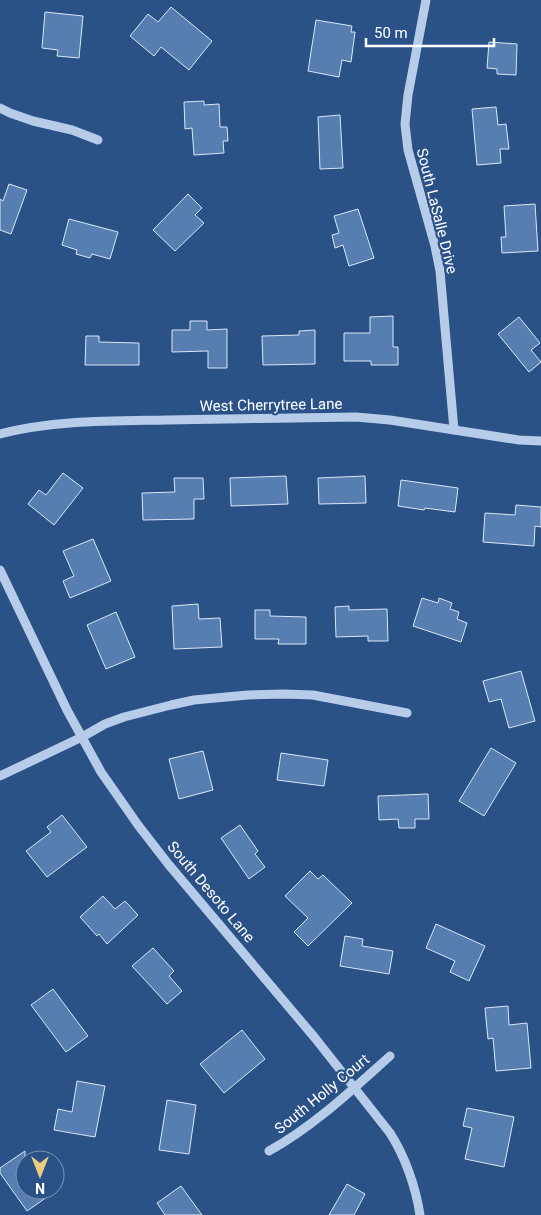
<svg xmlns="http://www.w3.org/2000/svg" width="541" height="1215" font-family="Roboto,sans-serif">
<rect width="100%" height="100%" fill="#2b5287"/>
<g fill="#577eb0" stroke="#dae7f6">
<path d="M171,7L212,41L189,70L161,47L154,56L130,36L148,14L158,22Z"/>
<path d="M45,12L83,16L79,58L57,56L58,50L42,48Z"/>
<path d="M316,20L352,26L351,32H355L351,62L342,60L339,77L308,71Z"/>
<path d="M489,42L517,44L516,75L497,74V69L487,68Z"/>
<path d="M204,101V105L219,104L220,127H227L228,141H223L224,153L194,155L192,128L185,129L184,102Z"/>
<path d="M496,107L498,125L506,124L509,149H500L501,163L477,165L472,109Z"/>
<path d="M340,115L343,168L320,169L318,117Z"/>
<path d="M9,184L27,190L11,234L0,230V199L3,201Z"/>
<path d="M188,194L202,208L195,215L204,223L175,251L153,230Z"/>
<path d="M535,204L538,251L502,253L501,237H506L504,206Z"/>
<path d="M358,209L374,258L349,266L343,245L335,248L332,235L339,233L334,216Z"/>
<path d="M69,219L118,232L110,259L92,254L90,258L76,254L77,250L62,245Z"/>
<path d="M393,316V347H398V365H371V361H344V333H370V317Z"/>
<path d="M519,317L540,343L531,350L541,362L529,372L498,334Z"/>
<path d="M190,321H207V330L227,329V368H208V351L172,352V330H190Z"/>
<path d="M315,330V364L263,365L262,336L299,335V331Z"/>
<path d="M86,336H99V342L139,343V365H85Z"/>
<path d="M63,473L83,488L54,525L28,504L39,490L46,495Z"/>
<path d="M286,476L288,504L231,506L230,478Z"/>
<path d="M365,476L366,503L319,504L318,478Z"/>
<path d="M174,478H203L204,499H194V519L143,520L142,493L175,492Z"/>
<path d="M401,480L458,488L455,512L425,508L424,510L398,506Z"/>
<path d="M516,505L541,507V527L535,526L534,546L483,542L485,513L515,515Z"/>
<path d="M93,539L111,581L70,598L63,581L74,576L63,551Z"/>
<path d="M422,598L438,603L439,598L452,603L450,609L459,612L457,619L467,623L461,642L413,626Z"/>
<path d="M198,604L199,619L220,618L222,647L174,649L172,606Z"/>
<path d="M349,606V610L387,609L388,641H368V636L336,637L335,607Z"/>
<path d="M255,610H270V616L306,617V644H278L279,639H255Z"/>
<path d="M116,612L135,657L106,669L87,625Z"/>
<path d="M521,671L535,721L509,728L501,699L489,702L483,681Z"/>
<path d="M491,748L516,763L484,816L459,801Z"/>
<path d="M203,751L213,790L179,799L169,759Z"/>
<path d="M281,753L328,760L324,786L277,780Z"/>
<path d="M428,794L429,819H415V828H399L398,819L379,820L378,796Z"/>
<path d="M62,815L87,847L47,877L26,851L51,832L47,827Z"/>
<path d="M240,825L258,851L255,854L265,867L249,879L221,838Z"/>
<path d="M310,871L318,879L323,875L352,903L308,946L294,932L308,918L285,896Z"/>
<path d="M103,896L115,909L125,901L138,915L107,944L99,934L97,936L80,917Z"/>
<path d="M436,924L485,946L469,981L450,972L455,961L426,948Z"/>
<path d="M345,936L363,939L362,946L393,951L389,974L340,966Z"/>
<path d="M153,948L174,971L169,976L182,991L167,1004L132,966Z"/>
<path d="M53,989L88,1036L66,1052L31,1005Z"/>
<path d="M508,1006L509,1025L527,1023L531,1068L496,1071L493,1038L488,1039L485,1008Z"/>
<path d="M242,1030L265,1059L224,1093L200,1064Z"/>
<path d="M77,1081L105,1086L95,1137L54,1130L58,1109L72,1112Z"/>
<path d="M167,1100L196,1105L189,1154L159,1150Z"/>
<path d="M467,1108L514,1117L504,1167L465,1159L472,1128L463,1126Z"/>
<path d="M25,1151V1190H57L27,1211L0,1173V1168Z"/>
<path d="M347,1184L365,1194L354,1215H329Z"/>
<path d="M181,1186L202,1215H165L157,1203Z"/>
</g>
<g fill="none" stroke-linecap="round" stroke-linejoin="round">
<g stroke="#b7cce8" stroke-width="9">
<path d="M426,0L408,95L405,124L408,150L435,246L440,271L454,430"/>
<path d="M0,108L10,113L33,121L72,130L98,140"/>
<path d="M0,434C54,420 110,421 166,420C229,419 293,418 356,417L390,420L519,440L541,441"/>
<path d="M0,570L67,710L101,772L138,825L169,865L315,1038L390,1133C405,1156 416,1188 420,1215"/>
<path d="M0,776L82,737L105,724L124,717L171,705L194,700L248,695L284,694L313,695L407,713"/>
<path d="M269,1151C313,1127 353,1089 390,1056"/>
</g>
</g>
<g text-anchor="middle" stroke-width="4.5" stroke-linejoin="round" paint-order="stroke">
<g font-size="15" fill="#fff" stroke="#2b5287">
<text transform="translate(437 211) rotate(76)" y="5">South LaSalle Drive</text>
<text transform="translate(271 405) rotate(-1)" y="5">West Cherrytree Lane</text>
<text transform="translate(211 892) rotate(50)" y="5">South Desoto Lane</text>
<text transform="translate(322 1094) rotate(-39)" y="5">South Holly Court</text>
</g>
</g>
<g transform="translate(40 1175) rotate(180)"><circle r="24" fill="#2b5287" stroke="#8097b7"/>
<path d="M0-4L9 19L0 12L-9 19Z" fill="#eecf7f"/>
<text y="-8" font-size="14" font-weight="bold" text-anchor="middle" fill="#ffffff">N</text>
</g>
<path d="M366 38v8h128v-8" fill="none" stroke="#ffffff" stroke-width="2.5"/>
<text x="374" y="38" font-size="15" fill="#ffffff" stroke="#2b5287" stroke-width="4" paint-order="stroke">50 m</text>
</svg>
